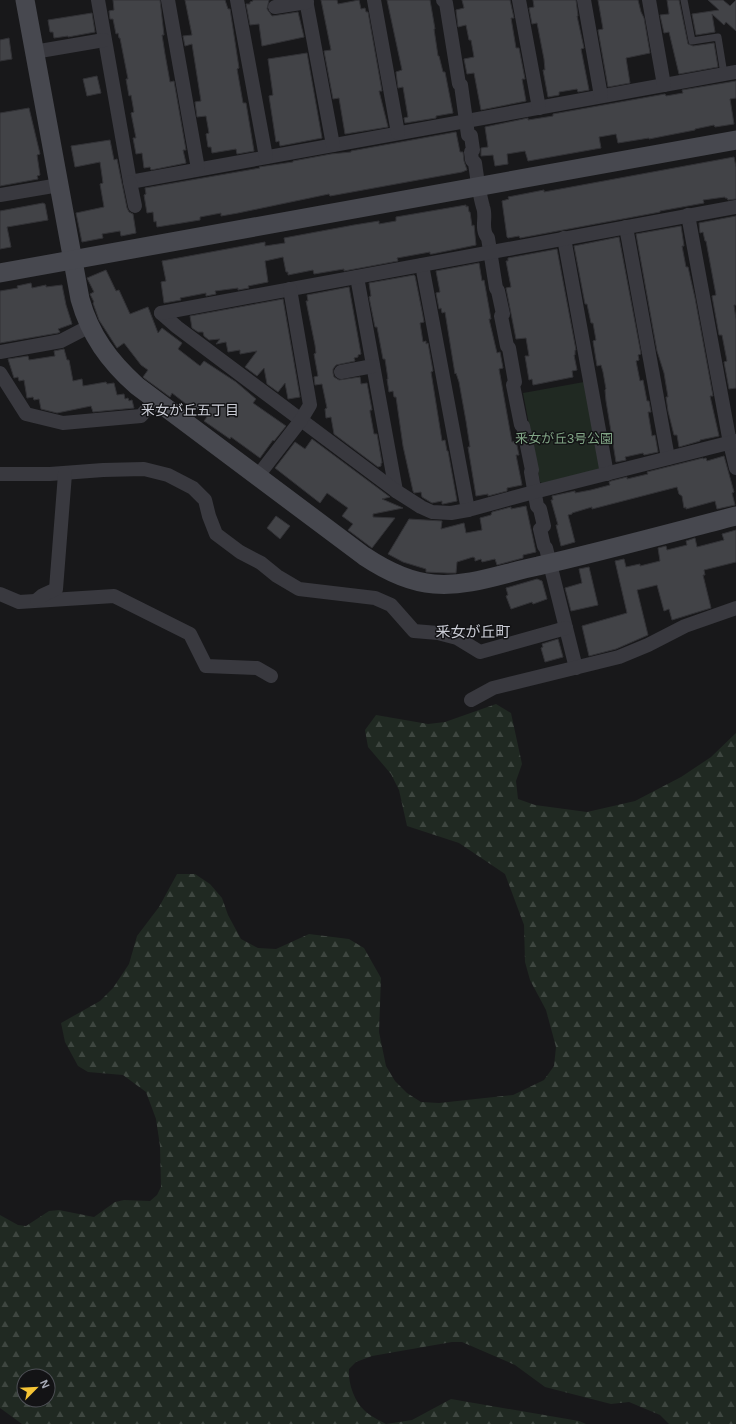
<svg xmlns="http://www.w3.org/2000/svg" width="736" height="1424" font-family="Arial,'Noto Sans JP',sans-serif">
<defs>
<pattern id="forest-firs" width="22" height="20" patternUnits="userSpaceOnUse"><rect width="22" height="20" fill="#202922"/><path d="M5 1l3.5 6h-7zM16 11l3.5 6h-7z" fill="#3e4640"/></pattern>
</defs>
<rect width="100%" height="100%" fill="#18181a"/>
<g fill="url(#forest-firs)" fill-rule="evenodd">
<path d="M496,704L511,713L522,764L516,781L518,799L535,805L587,812L635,801L681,777L711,757L736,733V1424H669L660,1415L629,1402L611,1404L545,1387L515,1365L462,1342H452L372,1356L356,1362L349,1369C348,1383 354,1401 364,1410C370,1416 379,1420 386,1424H22L0,1408V1215L18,1225L26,1226L49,1211L59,1210L94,1217L115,1202L124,1200L150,1201L157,1195L161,1187L160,1146L156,1119L146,1092L123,1075L88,1072L78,1066L65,1042L61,1023L100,1001L113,988L129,964L137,936L159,907L177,874H195L210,884L222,898L228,915L241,939L258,948L276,949L309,934L349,939L364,948L381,978L379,1032L386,1066L395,1081L407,1093L421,1102L439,1103L513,1095L544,1080L554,1066L556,1047L546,1010L530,980L525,962L524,925L505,874L459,843L407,826L399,790L391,774L368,747L365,730L376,715L428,724L445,722ZM24,1376H48V1400H24Z"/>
<path d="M451,1399L579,1421L586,1424H386L412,1420Z"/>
</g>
<path fill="#202922" d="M584,382L601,465L597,472L546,485L540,482L523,393Z"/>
<g fill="#424347" stroke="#323236">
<path d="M113,0H160L164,35H162L165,54L170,82L174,81L186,150H183L186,163L151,170L150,167L144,168L142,153L136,154L133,138H136L131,113L134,112L131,95L129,96L126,79H128L120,38H119L118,33L116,34L113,19H110L109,11L114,10Z"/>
<path d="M185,0H225L228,9H230L239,68L237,69L243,103H246L254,151L237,154L236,149L212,153L211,147H208L206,134L209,133L206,116L197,117L195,102L201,101L192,44L185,46L183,36L192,35Z"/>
<path d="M253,0H269L267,9L272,16L298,12L304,37L262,46L259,24L250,25L246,4H250V2L253,1Z"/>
<path d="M321,0H337L338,4L359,0L361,9L365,8L366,12H368L382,91H379L388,127L345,134L339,98L333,99L324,51L331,50Z"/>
<path d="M387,0H430L435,29H434L438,56H439L443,72H445L453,113L436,116V118L405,123L404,118L408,117L403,87L398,88L396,72L402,70Z"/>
<path d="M462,0H510L514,18H511L516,48H519L525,79H522L526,101L481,110L474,73L467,74L464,59L474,57L471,40H469L466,25L458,27L456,10L464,8Z"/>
<path d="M533,0H576L578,16H577L584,48L581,49L589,90L578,92L577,89L559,92V95L548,97L543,70H545L544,59L538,28L537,23L532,24L529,8L534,7Z"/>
<path d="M598,0H638L641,12L644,18L650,53L626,58L630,83L608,87L598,30L603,29Z"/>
<path d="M667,0H679L688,44L693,46L714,43L718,67L679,74L669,32L664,33L660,15L669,14Z"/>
<path d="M708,0H723L730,6L736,0V31L726,22L724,25L712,14L715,32L696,35L692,14L719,10Z"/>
<path d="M92,13L95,32L68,37V36L54,38L53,32H50L48,20Z"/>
<path d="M9,38L12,59L0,61V40Z"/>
<path d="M307,53L322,138L280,146L279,141L276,142L269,96L273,95L268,59Z"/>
<path d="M97,76L101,93L87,96L83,79Z"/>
<path d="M736,81V98L730,99L734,124L715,127L714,125L695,129V130L664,136L649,139V138L618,143L616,134L599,137L601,148L528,161L525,151L507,154L508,164L495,166L493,155L481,156V148L488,147L485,127L528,118V120L553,116V114L665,94L666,96L683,93L682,90Z"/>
<path d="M29,108L40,154L37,155L40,175L37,176L38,179L0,186V113Z"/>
<path d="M456,132L460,152H463L464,161L467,170L462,172L330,196L329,194L238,213L221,216V213L200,217V220L157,227L156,221L154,222L153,212L147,213L144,195L146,194L145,188L260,168L259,167L293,162V161L331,154L351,152V151Z"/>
<path d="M110,140L114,160L117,159L127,208L129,212L133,214L136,233L121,236L120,231L102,234L103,238L82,242L76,213L104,207L100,184L103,183L100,162L75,167L71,146Z"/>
<path d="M734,157L736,167V199L728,200L727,198H725V197L703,200L704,203L660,211V212L520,238L519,236L508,238L507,237L502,201L509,199L508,197L544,190V192Z"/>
<path d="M43,203L45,204L48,220L7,227L11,247L0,249V211Z"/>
<path d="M466,205V207L468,206L469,212H470L472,226L474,225L476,245L432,254H430V252L397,258L398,261L344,271V269L314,274L313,270L288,275V272H286L283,257L265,261L268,282L248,286L249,288L238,290V288L215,291L216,294L206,296V293L180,298L181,300L164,303L161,282L166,281L162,261L265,242V246L285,243L284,238L354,225L379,221V224L396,221V217Z"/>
<path d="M736,216V305H734L736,319V388L729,389L724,362L727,361L722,335H719L712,296L716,295L706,241H705L703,232L700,233L699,223Z"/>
<path d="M681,226L684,246H682L686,267H688L695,298L713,396H710L719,436L700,440V441L679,447L677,435H674L668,411L666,397H668L664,373L657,351L636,234Z"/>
<path d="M619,237L641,354L638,355L639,360L636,361L640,381L643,380L647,401H649L651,412H648L652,436L655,435L658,452L644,455L643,453L625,457L626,460L616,462L606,401L605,390L606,389L603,372L601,365L597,366L593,341L596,340L593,323H591L587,304H585L574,246Z"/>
<path d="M557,249L576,350H575V355H574L577,370L572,371L573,377L533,385L532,379L529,380L525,356H529L526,338L516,339L506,288L511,287L506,261H508V258Z"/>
<path d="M479,263L482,281L484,280L491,319H489L497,353L500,352L503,368L499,369L512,442L516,441L519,455H516L522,485L507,488V491L488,496V494L476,496L468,447H470L466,421L459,382L456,373L455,374L445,312L442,313L441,308L439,309L436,293L440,292L436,271Z"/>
<path d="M106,270L116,291L119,290L130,314L148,307L158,333L162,328L182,343L178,349L200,366L204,361L236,382L256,399L253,403L286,426L274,441L273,440L260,458L231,437L230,439L204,421L207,417L192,405L190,407L172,393L170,397L144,378L143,377L148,370L141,365L124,343L117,348L99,320L93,303L94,302L90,294L94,292L87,278Z"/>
<path d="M414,275L415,276L422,311L424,322L420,323L423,342L426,341V344L428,343L433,371L431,372L442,441L445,440L447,451H448L457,501L443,504H442V501L432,503L422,497L421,492L414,493L413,491L403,446L396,397H394L393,391L389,392L387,379H388L385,359H383L377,327H375L369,297L371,296L369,283Z"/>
<path d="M31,283L32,288L46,285V287L62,285L66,305L72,324L58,329L60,332L58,333L0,343V291L18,288L17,286Z"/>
<path d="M349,287L361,354L358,355V357L354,358L355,361L336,365L333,369V373L334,377L339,380L360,377L361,384L367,383L372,410H370V412L374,434H377L382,463H381V466L378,467L334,434L331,417L326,418L325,409L327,408L322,384L315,385L314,377L318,376L314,354L316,353L315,345L306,301H308L307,295Z"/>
<path d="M283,299L300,397L288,399L285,383L278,392L267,384L264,368L257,376L245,367L257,351L240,354V350L228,352L226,342L216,344L220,339L209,340L204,336L203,332H198L192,328L190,316Z"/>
<path d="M64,349L67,360H69L73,381L82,379L83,386L106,382L107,384L114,383L117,395L124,394L125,399L128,398L129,401L132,400L134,408L93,412L91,406L57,413L41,409L39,399L34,400L33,397L27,398L24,380L19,381L18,377L14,378L8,359L28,356L29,360L55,356L54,351Z"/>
<path d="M312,439L390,497L382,499L403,508L373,514V517L395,518L372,548L348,530L353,524L342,516L348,508L327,493L320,503L275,468L295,442L305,449Z"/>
<path d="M724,456L734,492L732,493L735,505L717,509L715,501L686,509V507L684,508L682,496L679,494L677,487L592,509V507L572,513V514L568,515L575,542L561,546L556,525H558L551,500H553L552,496L575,491V493L591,490L610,485L609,482L611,481L627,477V479L648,474L647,472L703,458V459L706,458L707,461Z"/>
<path d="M526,506L536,552L523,555V558L497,565L495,559L482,562L481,559L475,561V558L473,557L457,562L456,573H447L426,572V569L403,562L388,554L409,519L442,521L441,529L464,523L466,533L482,530L480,518L491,515L492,512L511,507V509Z"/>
<path d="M276,516L290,526L280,539L267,528Z"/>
<path d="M736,530V562L704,570L705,575H703L711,608L672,620L669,609L664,611L657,585L637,590L648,635L616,649L589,656L582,626L627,613L615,561L624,559L626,567L640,564V566L660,561L658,548L666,546L667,550L687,545L686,541L695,538L697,547L724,540L722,534Z"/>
<path d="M589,567L598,605L571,611L565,588L582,583L579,569Z"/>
<path d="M537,579L542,581L547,599L533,604L532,602L511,609L506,596L508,595L506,588Z"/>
<path d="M558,639L563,657L545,662L541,648L543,647L542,644Z"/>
</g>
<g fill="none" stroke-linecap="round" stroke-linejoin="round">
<path stroke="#39393f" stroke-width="7" d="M684,0L692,41L718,37L724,74"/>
<g stroke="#39393f" stroke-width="14">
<path d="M98,0L130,182L736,72"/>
<path d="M168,0L198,169"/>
<path d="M237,0L266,157"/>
<path d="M306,0L333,145"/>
<path d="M374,0L398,133"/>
<path d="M443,0L446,3L459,84L461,85L468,135L471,136L473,150L471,152L472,160L475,163C477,178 479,193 483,207C487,217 480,229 488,238L496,288L498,291L503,314L501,316L507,346L509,348L515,382L513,385L521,425L523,426L532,470L531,472L537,506L540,509L544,526L540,529L544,546L546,548L576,668"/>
<path d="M519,0L539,108"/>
<path d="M584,0L601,96"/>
<path d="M649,0L664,85"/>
<path d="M275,7L307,2"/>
<path d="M34,52L104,40"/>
<path d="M130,182L135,206"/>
<path d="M0,195L59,185"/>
<path d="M688,215L730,443L736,468"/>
<path d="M626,227L668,458"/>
<path d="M564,238L607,474"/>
<path d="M422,265L468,510"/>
<path d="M357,277L396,491"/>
<path d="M161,313L177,327L396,491L421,507L432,512L451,513L468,510L534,492L736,441"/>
<path d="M161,313L736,207"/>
<path d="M0,352L61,341L90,326"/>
<path d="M341,372L373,366"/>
<path d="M0,373L26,414L63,423L141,416L155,400"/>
<path d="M0,474H50L103,470L144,469L168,475L193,488L205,500L209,516L216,534L240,552L261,563L277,576L299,589L375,598L391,605L414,631L438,633L457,638L480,652L566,628"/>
<path d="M257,477L301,420L310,405L290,289"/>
<path d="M0,594L19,602L114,596L190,634L206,666L257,668L271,676"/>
<path d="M37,600L43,595L56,589L65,474"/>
<path d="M471,700L493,688L619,657L648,645L685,626L736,608"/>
</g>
<g stroke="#47484f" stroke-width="19">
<path d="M25,0L80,299C90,335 109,361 137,386L364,556C385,570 408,582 434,584C470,587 503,573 538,566C604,551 670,533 736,516"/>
<path d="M0,273L736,140"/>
</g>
</g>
<g text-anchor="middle" stroke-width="3" stroke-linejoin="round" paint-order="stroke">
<g font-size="13" fill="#81a586" stroke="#131315">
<text x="564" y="443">釆女が丘3号公園</text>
</g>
<g font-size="14" fill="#cbcdd6" stroke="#131315">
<text x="190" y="415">釆女が丘五丁目</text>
</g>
<g font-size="15" fill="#cbcdd6" stroke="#131315">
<text x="473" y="637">釆女が丘町</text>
</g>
</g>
<g transform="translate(36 1388) rotate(66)"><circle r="19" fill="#131315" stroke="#4f5157"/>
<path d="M0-3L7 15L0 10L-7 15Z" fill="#f5c435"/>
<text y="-6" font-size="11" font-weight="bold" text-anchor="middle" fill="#aaaeba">N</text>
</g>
</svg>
